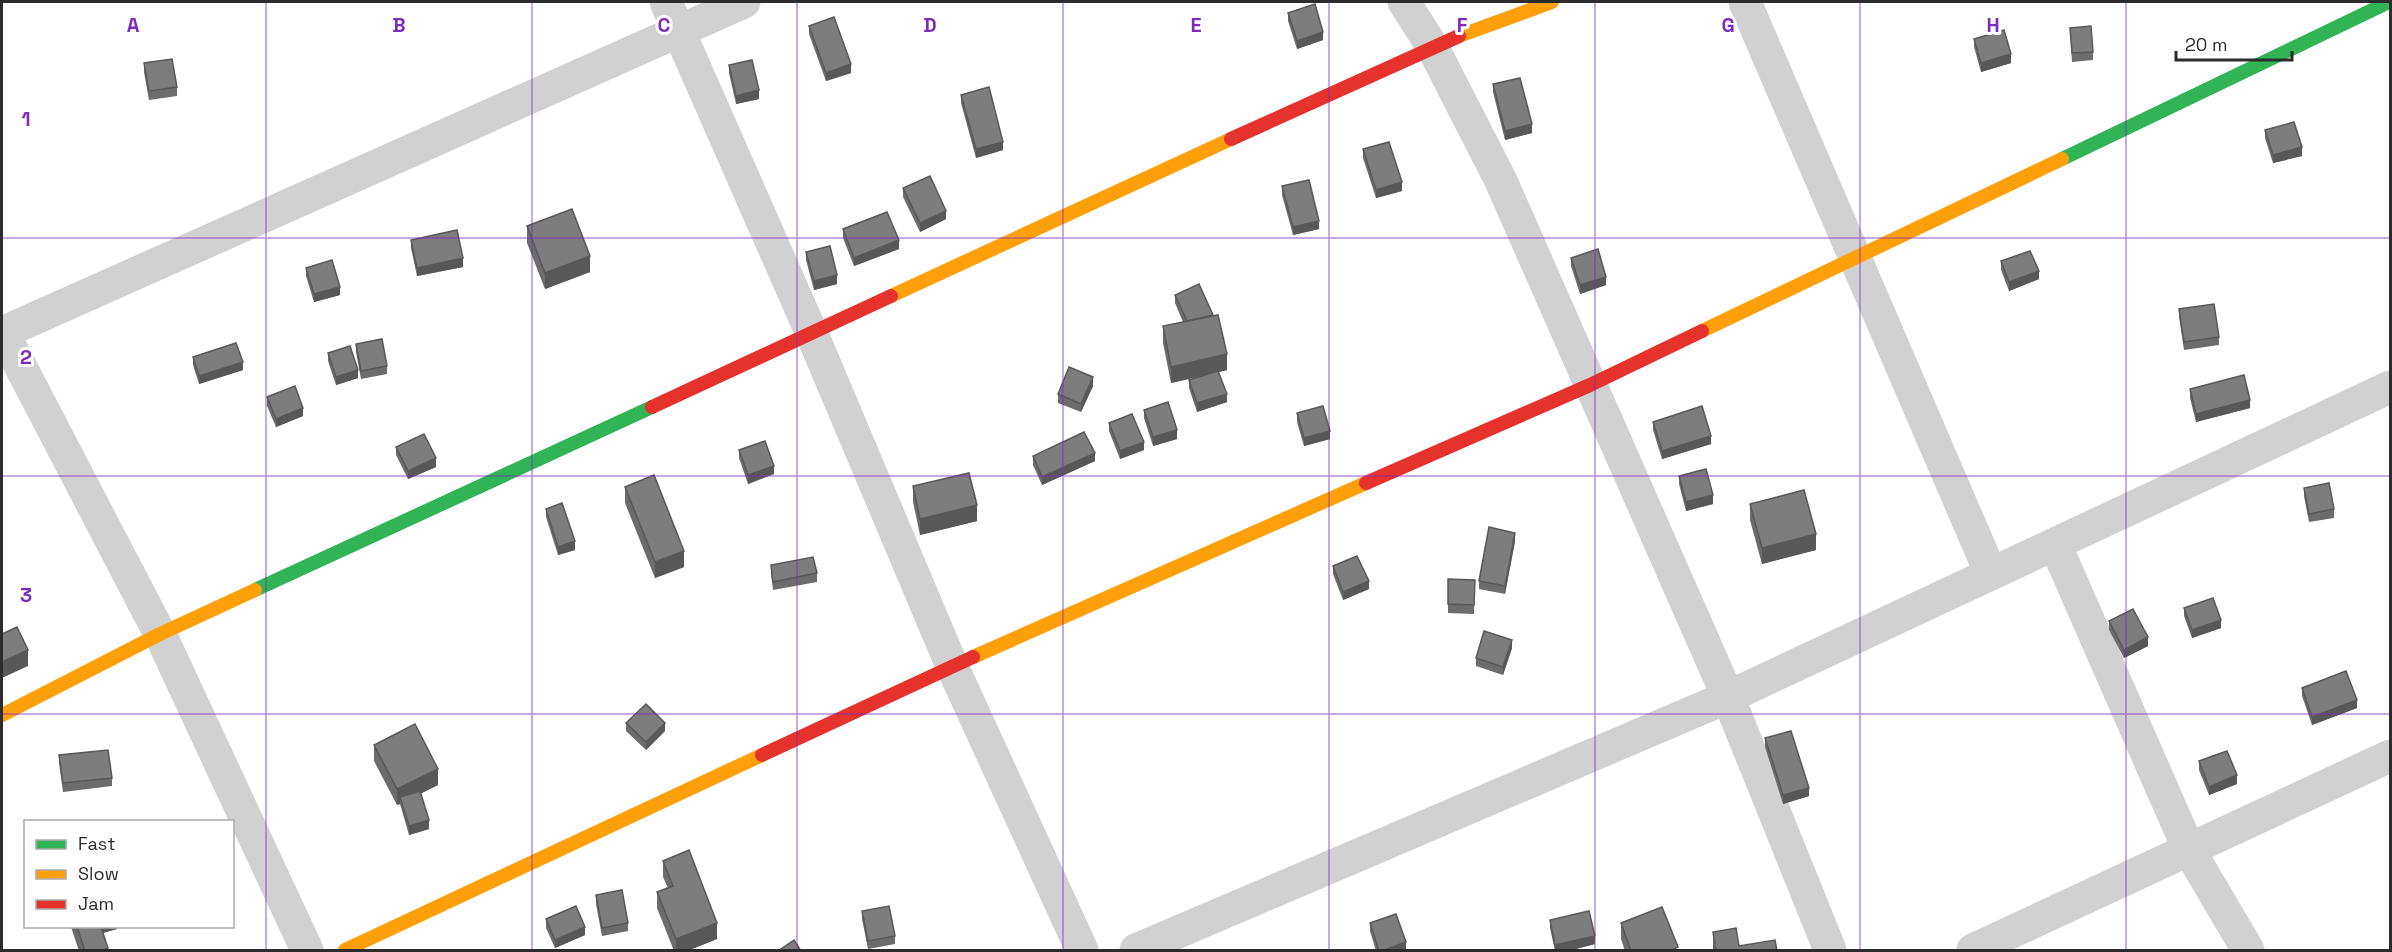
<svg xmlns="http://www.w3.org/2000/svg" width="2392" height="952" font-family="'Space Grotesk',sans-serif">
<rect width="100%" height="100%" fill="#fff"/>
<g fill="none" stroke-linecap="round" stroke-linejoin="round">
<g stroke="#d1d1d1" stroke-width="33">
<path d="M666,2L812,334L952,666L1082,950"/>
<path d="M1404,2L1432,46L1501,181L1728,697L1830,950"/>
<path d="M1745,2L1991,574"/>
<path d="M2,331L160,634L307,950"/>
<path d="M2,333L744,2"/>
<path d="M2055,544L2189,850L2248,950"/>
<path d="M1136,950L1728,697L2390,387"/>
<path d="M1973,950L2390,756"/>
</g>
<g stroke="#30b455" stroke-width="14">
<path d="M2062,159L2389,2"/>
<path d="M255,590L652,407"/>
</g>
<g stroke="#ff9f0a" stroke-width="14">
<path d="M1459,36L1552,2"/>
<path d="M891,296L1231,139"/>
<path d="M1702,331L2062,159"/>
<path d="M973,657L1366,483"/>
<path d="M2,715L160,634L255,590"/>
<path d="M345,950L762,755"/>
</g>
<g stroke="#e5322d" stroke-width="14">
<path d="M1231,139L1459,36"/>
<path d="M652,407L891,296"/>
<path d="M1366,483L1590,385L1702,331"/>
<path d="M762,755L973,657"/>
</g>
</g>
<g fill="#6c6c6c">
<path d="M1288,13L1323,40L1297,49L1288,21Z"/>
<path d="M809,26L851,73L826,81L809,34Z"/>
<path d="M2070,28L2093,52V60L2072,62Z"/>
<path d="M1974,39L2011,63L1981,72L1974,47Z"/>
<path d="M144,63L177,87V96L149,100L144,72Z"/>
<path d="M729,65L759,99L736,104L729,73Z"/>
<path d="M1493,84L1532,133L1505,140L1493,92Z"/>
<path d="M961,95L1003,150L976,158L961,103Z"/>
<path d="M2265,130L2302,156L2273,163L2265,138Z"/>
<path d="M1363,149L1402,191L1376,198L1363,158Z"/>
<path d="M1282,186L1319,229L1293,235L1282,195Z"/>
<path d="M903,188L946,219L920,232L903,197Z"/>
<path d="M527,226L590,272L545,289L527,243Z"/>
<path d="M843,229L899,249L854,266L843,238Z"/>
<path d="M411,240L463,267L417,276L411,248Z"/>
<path d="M806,252L837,284L814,290L806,260Z"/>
<path d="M1571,258L1606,285L1580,294L1571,266Z"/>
<path d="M2001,261L2039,279L2009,291L2001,270Z"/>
<path d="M306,268L340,295L314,302L306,276Z"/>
<path d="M1175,295L1227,370L1219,372L1227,402L1197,412L1189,388V380L1202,376L1171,383L1163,343V326L1183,322L1175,303Z"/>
<path d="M2179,309L2219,337V345L2184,350L2179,317Z"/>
<path d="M356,344L387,366V374L361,379L356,352Z"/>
<path d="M328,353L358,378L336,385L328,361Z"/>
<path d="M193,357L243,370L199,384L193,365Z"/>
<path d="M1093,386L1081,412L1058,403V394Z"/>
<path d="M2190,389L2250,408L2196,422L2190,398Z"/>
<path d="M267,397L303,416L276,427L267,406Z"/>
<path d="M1144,410L1177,439L1153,446L1144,418Z"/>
<path d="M1297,413L1330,439L1304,446L1297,422Z"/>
<path d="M1653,422L1711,444L1662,459L1653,430Z"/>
<path d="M1109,423L1144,450L1120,459L1109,431Z"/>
<path d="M396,447L436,467L408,479L396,455Z"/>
<path d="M739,450L774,474L748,484L739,458Z"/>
<path d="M1033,456L1095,461L1042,485L1033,465Z"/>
<path d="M1679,476L1713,504L1686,511L1679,484Z"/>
<path d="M913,486L977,521L920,535L913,502Z"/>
<path d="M625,487L684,567L655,578L625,503Z"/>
<path d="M2304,488L2334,509V518L2309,522L2304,496Z"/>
<path d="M1750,504L1816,550L1762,564L1750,520Z"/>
<path d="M546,509L575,550L558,555L546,517Z"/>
<path d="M1515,541L1505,594L1479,589V581Z"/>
<path d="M771,565L817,573V582L773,590L771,573Z"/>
<path d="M1333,566L1369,589L1343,600L1333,574Z"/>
<path d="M1448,579L1475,580L1474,614L1448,613Z"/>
<path d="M2184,608L2221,628L2192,638L2184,616Z"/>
<path d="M2109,621L2148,646L2124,658L2109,630Z"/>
<path d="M1512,648L1503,675L1476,666V658Z"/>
<path d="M2302,688L2357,708L2312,725L2302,696Z"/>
<path d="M626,723L665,731L646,750L626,731Z"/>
<path d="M1765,738L1809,796L1783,804L1765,747Z"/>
<path d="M374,745L438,785L421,793L429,829L409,835L400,804L397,805L374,761Z"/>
<path d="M59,755L112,778V786L63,792L59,763Z"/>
<path d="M2199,761L2237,784L2209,795L2199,770Z"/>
<path d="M663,861L717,939L687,951H674L657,908V892L668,888L663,877Z"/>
<path d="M596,895L628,923V931L602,936L596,904Z"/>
<path d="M862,911L895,936V944L868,949L862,919Z"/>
<path d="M546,919L585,935L555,948L546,928Z"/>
<path d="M1550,920L1595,944L1568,951H1555L1550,928Z"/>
<path d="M1370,923L1406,951H1376L1370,931Z"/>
<path d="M1621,923L1678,951H1625L1621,939Z"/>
<path d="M71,927H117V929L103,933L108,951H79Z"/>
<path d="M1713,932L1739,946L1777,951H1713Z"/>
</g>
<g fill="#585858">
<path d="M1323,32V40L1297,49V41Z"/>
<path d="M2011,54V63L1981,72V63Z"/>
<path d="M851,64V73L826,81V73Z"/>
<path d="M759,90V99L736,104V96Z"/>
<path d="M1532,124V133L1505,140V131Z"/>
<path d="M1003,142V150L976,158V149Z"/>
<path d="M2302,147V156L2273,163V155Z"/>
<path d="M1402,182V191L1376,198V190Z"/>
<path d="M946,211V219L920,232V223Z"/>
<path d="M1319,221V229L1293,235V227Z"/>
<path d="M899,240V249L854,266V258Z"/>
<path d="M590,256V272L545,289V273Z"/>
<path d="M463,258V267L417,276V268Z"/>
<path d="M2039,271V279L2009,291V282Z"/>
<path d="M837,275V284L814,290V281Z"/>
<path d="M1606,277V285L1580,294V285Z"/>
<path d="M340,287V295L314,302V294Z"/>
<path d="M1227,354V370L1171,383V367Z"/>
<path d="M243,362V370L199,384V376Z"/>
<path d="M358,370V378L336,385V377Z"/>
<path d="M1093,377V386L1081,412V404Z"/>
<path d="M1227,394V402L1197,412V403Z"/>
<path d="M2250,400V408L2196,422V414Z"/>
<path d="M303,408V416L276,427V419Z"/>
<path d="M1177,430V439L1153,446V437Z"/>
<path d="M1330,431V439L1304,446V438Z"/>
<path d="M1711,436V444L1662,459V451Z"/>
<path d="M1144,442V450L1120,459V451Z"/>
<path d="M1095,453V461L1042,485V477Z"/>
<path d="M436,458V467L408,479V471Z"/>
<path d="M774,466V474L748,484V475Z"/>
<path d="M1713,495V504L1686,511V502Z"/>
<path d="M977,505V521L920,535V519Z"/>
<path d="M1515,533V541L1505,594V586Z"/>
<path d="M1816,534V550L1762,564V548Z"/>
<path d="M575,541V550L558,555V547Z"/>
<path d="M684,551V567L655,578V562Z"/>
<path d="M1369,581V589L1343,600V592Z"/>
<path d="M2221,620V628L2192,638V630Z"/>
<path d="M2148,637V646L2124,658V650Z"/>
<path d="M1512,640V648L1503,675V667Z"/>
<path d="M28,650V666L2,678V662Z"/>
<path d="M2357,700V708L2312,725V717Z"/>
<path d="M665,723V731L646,750V742Z"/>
<path d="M438,769V785L402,803L400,797V804L397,805V789Z"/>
<path d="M2237,775V784L2209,795V787Z"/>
<path d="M1809,788V796L1783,804V795Z"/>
<path d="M429,820V829L409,835V826Z"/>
<path d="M717,923V939L687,951H676V939Z"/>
<path d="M98,927H117V929L98,934Z"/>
<path d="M585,927V935L555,948V940Z"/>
<path d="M1595,936V944L1568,951H1555V945Z"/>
<path d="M1406,942V951H1382Z"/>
</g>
<g fill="#7d7d7d" stroke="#585858" stroke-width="1.5">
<path d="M1315,4L1323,32L1297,41L1288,13Z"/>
<path d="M834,17L851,64L826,73L809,26Z"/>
<path d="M2091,26L2093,52L2072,53L2070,28Z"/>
<path d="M2004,30L2011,54L1981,63L1974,39Z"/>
<path d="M172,59L177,87L149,91L144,63Z"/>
<path d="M752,60L759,90L736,96L729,65Z"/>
<path d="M1520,78L1532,124L1505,131L1493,84Z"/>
<path d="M989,87L1003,142L976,149L961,95Z"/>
<path d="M2294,122L2302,147L2273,155L2265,130Z"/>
<path d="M1389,142L1402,182L1376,190L1363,149Z"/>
<path d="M930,176L946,211L920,223L903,188Z"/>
<path d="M1309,180L1319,221L1293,227L1282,186Z"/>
<path d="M572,209L590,256L545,273L527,226Z"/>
<path d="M887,212L899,240L854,258L843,229Z"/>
<path d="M457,230L463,258L417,268L411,240Z"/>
<path d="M830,246L837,275L814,281L806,252Z"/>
<path d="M1598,249L1606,277L1580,285L1571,258Z"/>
<path d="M2030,251L2039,271L2009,282L2001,261Z"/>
<path d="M332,260L340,287L314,294L306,268Z"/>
<path d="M1199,284L1213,315L1187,321L1175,295Z"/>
<path d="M2214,304L2219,337L2184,342L2179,309Z"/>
<path d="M1218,315L1227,354L1171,367L1163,326Z"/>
<path d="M382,339L387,366L361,371L356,344Z"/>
<path d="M236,343L243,362L199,376L193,357Z"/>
<path d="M350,346L358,370L336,377L328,353Z"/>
<path d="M1069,367L1093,377L1081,404L1058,394Z"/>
<path d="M1218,371L1227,394L1197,403L1189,380Z"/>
<path d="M2244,375L2250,400L2196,414L2190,389Z"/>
<path d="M295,386L303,408L276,419L267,397Z"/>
<path d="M1168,402L1177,430L1153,437L1144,410Z"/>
<path d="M1323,406L1330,431L1304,438L1297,413Z"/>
<path d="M1702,406L1711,436L1662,451L1653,422Z"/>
<path d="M1132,414L1144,442L1120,451L1109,423Z"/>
<path d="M1084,432L1095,453L1042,477L1033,456Z"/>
<path d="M424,434L436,458L408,471L396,447Z"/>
<path d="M765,441L774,466L748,475L739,450Z"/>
<path d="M1706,469L1713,495L1686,502L1679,476Z"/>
<path d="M969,473L977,505L920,519L913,486Z"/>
<path d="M654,475L684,551L655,562L625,487Z"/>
<path d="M2329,483L2334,509L2309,514L2304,488Z"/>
<path d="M1804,490L1816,534L1762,548L1750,504Z"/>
<path d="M562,503L575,541L558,547L546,509Z"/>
<path d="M1489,527L1515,533L1505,586L1479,581Z"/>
<path d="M1357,556L1369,581L1343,592L1333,566Z"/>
<path d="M813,557L817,573L773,582L771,565Z"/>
<path d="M1448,579L1475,580L1474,605L1448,604Z"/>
<path d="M2213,598L2221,620L2192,630L2184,608Z"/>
<path d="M2133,609L2148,637L2124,650L2109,621Z"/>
<path d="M17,627L28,650L2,662V634Z"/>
<path d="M1484,631L1512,640L1503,667L1476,658Z"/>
<path d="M2346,671L2357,700L2312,717L2302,688Z"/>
<path d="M646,704L665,723L646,742L626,723Z"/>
<path d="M415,724L438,769L397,789L374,745Z"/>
<path d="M1791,731L1809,788L1783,795L1765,738Z"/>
<path d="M108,750L112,778L63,783L59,755Z"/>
<path d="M2227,751L2237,775L2209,787L2199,761Z"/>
<path d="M420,791L429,820L409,826L400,797Z"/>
<path d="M689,850L717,923L676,939L657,892L673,886L663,861Z"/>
<path d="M622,890L628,923L602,928L596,895Z"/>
<path d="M576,906L585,927L555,940L546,919Z"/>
<path d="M889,906L895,936L868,941L862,911Z"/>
<path d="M1662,907L1678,947L1670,951H1631L1621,923Z"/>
<path d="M1589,911L1595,936L1555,945L1550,920Z"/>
<path d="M1396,914L1406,942L1382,951H1379L1370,923Z"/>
<path d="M77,927H101L108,948L102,951H85Z"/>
<path d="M1736,928L1739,946L1775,940L1777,951H1716L1713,932Z"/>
<path d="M794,940L801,951H778Z"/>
</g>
<path fill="none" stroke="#7b2cbf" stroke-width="1.5" stroke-opacity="0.55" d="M266,2V950M532,2V950M797,2V950M1063,2V950M1329,2V950M1595,2V950M1860,2V950M2126,2V950M2,238H2390M2,476H2390M2,714H2390"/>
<g font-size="20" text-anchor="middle" font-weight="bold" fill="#7b2cbf" stroke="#fff" stroke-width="6" stroke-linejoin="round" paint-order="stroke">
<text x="133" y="32">A</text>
<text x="399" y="32">B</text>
<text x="664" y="32">C</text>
<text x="930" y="32">D</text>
<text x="1196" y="32">E</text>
<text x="1462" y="32">F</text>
<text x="1728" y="32">G</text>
<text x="1993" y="32">H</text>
<text x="26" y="126">1</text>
<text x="26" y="364">2</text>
<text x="26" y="602">3</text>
</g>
<rect width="2392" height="952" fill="none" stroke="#2c2c2c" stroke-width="6"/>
<rect x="24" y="820" width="210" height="108" fill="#ffffff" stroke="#ababab" stroke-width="1.5"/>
<rect x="36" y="840" width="30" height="9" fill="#30b455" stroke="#ababab" stroke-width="1.5"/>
<text x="78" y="850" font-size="18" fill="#2c2c2c">Fast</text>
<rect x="36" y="870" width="30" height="9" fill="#ff9f0a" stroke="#ababab" stroke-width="1.5"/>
<text x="78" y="880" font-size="18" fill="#2c2c2c">Slow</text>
<rect x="36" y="900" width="30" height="9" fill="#e5322d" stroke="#ababab" stroke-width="1.5"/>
<text x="78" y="910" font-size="18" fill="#2c2c2c">Jam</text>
<path d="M2176 51v9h116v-9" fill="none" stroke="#2c2c2c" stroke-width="3"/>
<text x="2185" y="51" font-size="18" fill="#2c2c2c" stroke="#ffffff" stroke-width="4.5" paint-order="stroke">20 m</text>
</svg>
